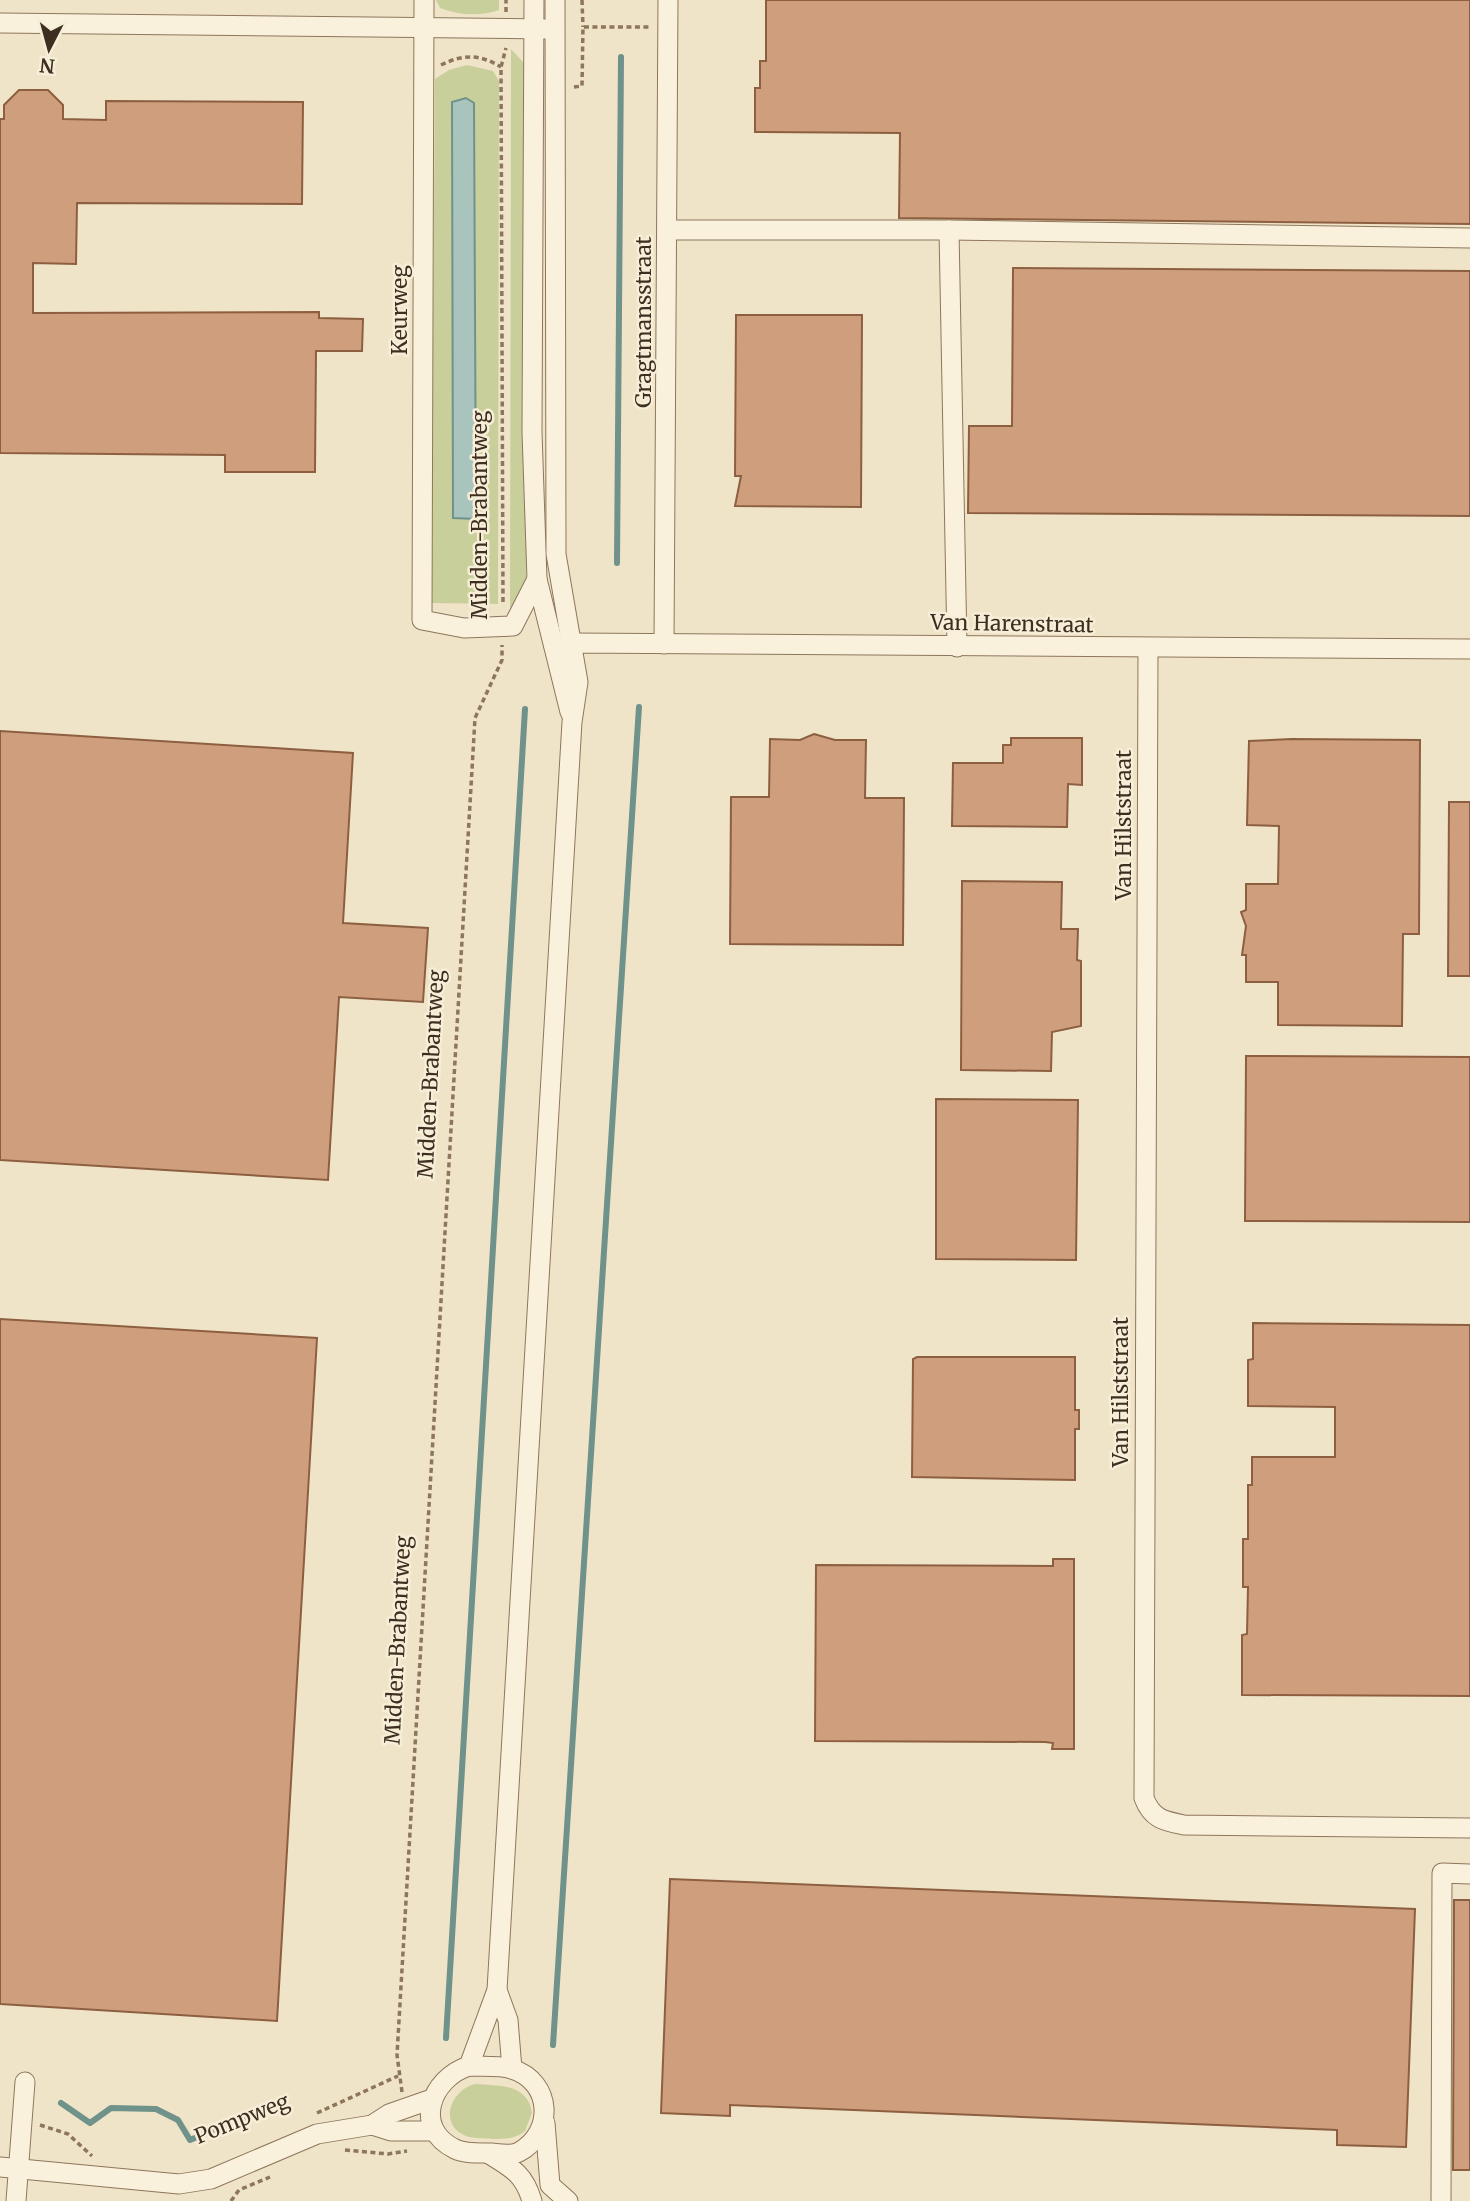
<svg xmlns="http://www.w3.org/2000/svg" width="1470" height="2201" font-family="Merriweather,serif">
<rect width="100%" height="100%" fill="#f0e4c8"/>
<g fill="#c9cf9b" fill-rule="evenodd">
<path d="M436,0H499V10C479,17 459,15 440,8Z"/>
<path d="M511,49L523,62L528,76L526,594L510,608Z"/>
<path d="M467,65L493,71L499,81L498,604L431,603L435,79L449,70ZM467,98L474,103L475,519L453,518L452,102Z"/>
<path d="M475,2084C498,2086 528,2083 532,2113L525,2131C515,2139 506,2139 494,2139C485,2138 474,2139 466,2136C438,2125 450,2090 475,2084Z"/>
</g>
<path fill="#a9c4bc" stroke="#6f938a" stroke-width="2" d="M466,98L474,103L476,519L453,518L452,102Z"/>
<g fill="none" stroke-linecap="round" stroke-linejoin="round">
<g stroke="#6f938a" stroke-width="6">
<path d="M617,563L621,57"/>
<path d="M446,2038L525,709"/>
<path d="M553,2045L639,707"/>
<path d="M61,2103L90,2123L111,2108L156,2109L178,2120L190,2140L280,2103"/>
</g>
</g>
<g fill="#cf9f7d" stroke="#8d5f41" stroke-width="2">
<path d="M766,0H1470V224L899,218L900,133L755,132V88H760V61H766Z"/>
<path d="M19,90H48L63,105V119L106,120V101L303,102L302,204L77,203L76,264L33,263V313L319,312V318L363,319L362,351H316L315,472H225V455L0,453V119H4V105Z"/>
<path d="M1013,268L1470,271V516L968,513L969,426H1012Z"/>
<path d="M736,315H862L861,507L735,506L741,476H735Z"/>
<path d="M0,731L353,753L343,923L428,928L423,1002L339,997L328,1180L0,1160Z"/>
<path d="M814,734L835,740H866L865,798H904L903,945L730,944L731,797H769L770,739L800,740Z"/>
<path d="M1011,738H1082V785L1068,784L1067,827L952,826L953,763H1003V745H1011Z"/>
<path d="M1292,739L1420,740L1419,934H1403L1402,1026L1278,1025V982H1246V955H1242L1246,926L1241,912L1246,910V884H1278L1279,826L1247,825L1249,741Z"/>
<path d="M1449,802H1470V976H1448Z"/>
<path d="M962,881L1062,882L1061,929H1078L1077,960L1081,961V1026L1052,1032L1051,1071L961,1070Z"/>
<path d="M1246,1056L1470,1057V1222L1245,1221Z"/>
<path d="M936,1099L1078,1100L1076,1260L936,1259Z"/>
<path d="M0,1319L317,1338L277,2021L0,2004Z"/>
<path d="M1253,1323L1470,1325V1696L1242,1695V1635L1247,1634L1248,1587H1243V1539H1248V1485H1252V1457H1335V1407L1248,1406V1360L1253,1359Z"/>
<path d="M917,1357H1075V1410H1079V1429H1075V1480L912,1477L913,1359Z"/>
<path d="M1053,1559H1074V1749H1052L1053,1743L1045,1742L815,1741L816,1565L1053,1566Z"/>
<path d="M670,1879L1415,1909L1406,2147L1337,2145V2130L730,2105V2116L661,2113Z"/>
<path d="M1454,1900H1470V2170H1453Z"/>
</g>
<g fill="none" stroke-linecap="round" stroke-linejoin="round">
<g stroke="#8d765c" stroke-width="21">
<g id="minor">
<path d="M424,0L422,620L464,628L513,626L537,579"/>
<path d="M534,0L532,432L537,579L570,712"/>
<path d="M0,23L546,29"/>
<path d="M668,230H949L1470,238"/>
<path d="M949,230L957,647"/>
<path d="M664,644L668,0"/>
<path d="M554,646L573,643L1470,649"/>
<path d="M1148,648L1144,1798C1152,1819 1164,1821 1184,1825L1470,1828"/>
<path d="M497,1990L508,2020L512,2069"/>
<path d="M469,2066L497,1990L572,722L578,682L556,554L555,0"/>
<path d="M469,2066C483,2067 500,2065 512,2069C553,2082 554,2133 519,2152C512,2156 501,2154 492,2153C481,2153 465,2154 455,2149C412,2128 431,2078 469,2066Z"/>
<path d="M545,2123L550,2185L568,2201"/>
<path d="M372,2125L391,2131H434"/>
<path d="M489,2154C512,2168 524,2174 532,2201"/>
<path d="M0,2167L179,2184L211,2179L317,2134L372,2125L389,2114L432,2099"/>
<path d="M16,2201L25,2082"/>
<path d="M1441,2201L1442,1873L1470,1874"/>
</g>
</g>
<g stroke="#8d765c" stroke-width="3.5" stroke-dasharray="5 3.5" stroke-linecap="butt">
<path d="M582,0L583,27"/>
<path d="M506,12V0"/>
<path d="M441,65C463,54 480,54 501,67"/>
<path d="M574,87L582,86L583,27H649"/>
<path d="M503,602L501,67L506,48"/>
<path d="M402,2092L397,2055L475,718L502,660V645"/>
<path d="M317,2113L398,2076"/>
<path d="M40,2125L68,2134L92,2156"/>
<path d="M345,2150L388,2154L407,2151"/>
<path d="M231,2201L239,2190L270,2177"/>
</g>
<use href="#minor" stroke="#faf1dc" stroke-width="19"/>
</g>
<g text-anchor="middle" stroke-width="5" stroke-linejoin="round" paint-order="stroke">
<g font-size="21" fill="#3d2e20" stroke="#f7eed8">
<text transform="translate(400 310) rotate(-90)" y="7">Keurweg</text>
<text transform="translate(644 322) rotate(-90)" y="7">Gragtmansstraat</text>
<text transform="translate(480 515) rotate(-90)" y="7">Midden-Brabantweg</text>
<text transform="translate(1012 624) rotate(1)" y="7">Van Harenstraat</text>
<text transform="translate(1124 825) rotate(-90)" y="7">Van Hilststraat</text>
<text transform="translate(431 1074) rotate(-87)" y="7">Midden-Brabantweg</text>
<text transform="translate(1121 1392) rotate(-90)" y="7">Van Hilststraat</text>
<text transform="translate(398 1640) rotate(-87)" y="7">Midden-Brabantweg</text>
<text transform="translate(242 2119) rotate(-22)" y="7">Pompweg</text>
</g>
</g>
<g transform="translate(49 49) rotate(186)" stroke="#f7eed8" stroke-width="5" paint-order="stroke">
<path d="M0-5L12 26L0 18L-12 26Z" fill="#3d2e20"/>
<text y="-10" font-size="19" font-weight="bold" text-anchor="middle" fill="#3d2e20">N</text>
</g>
</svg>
